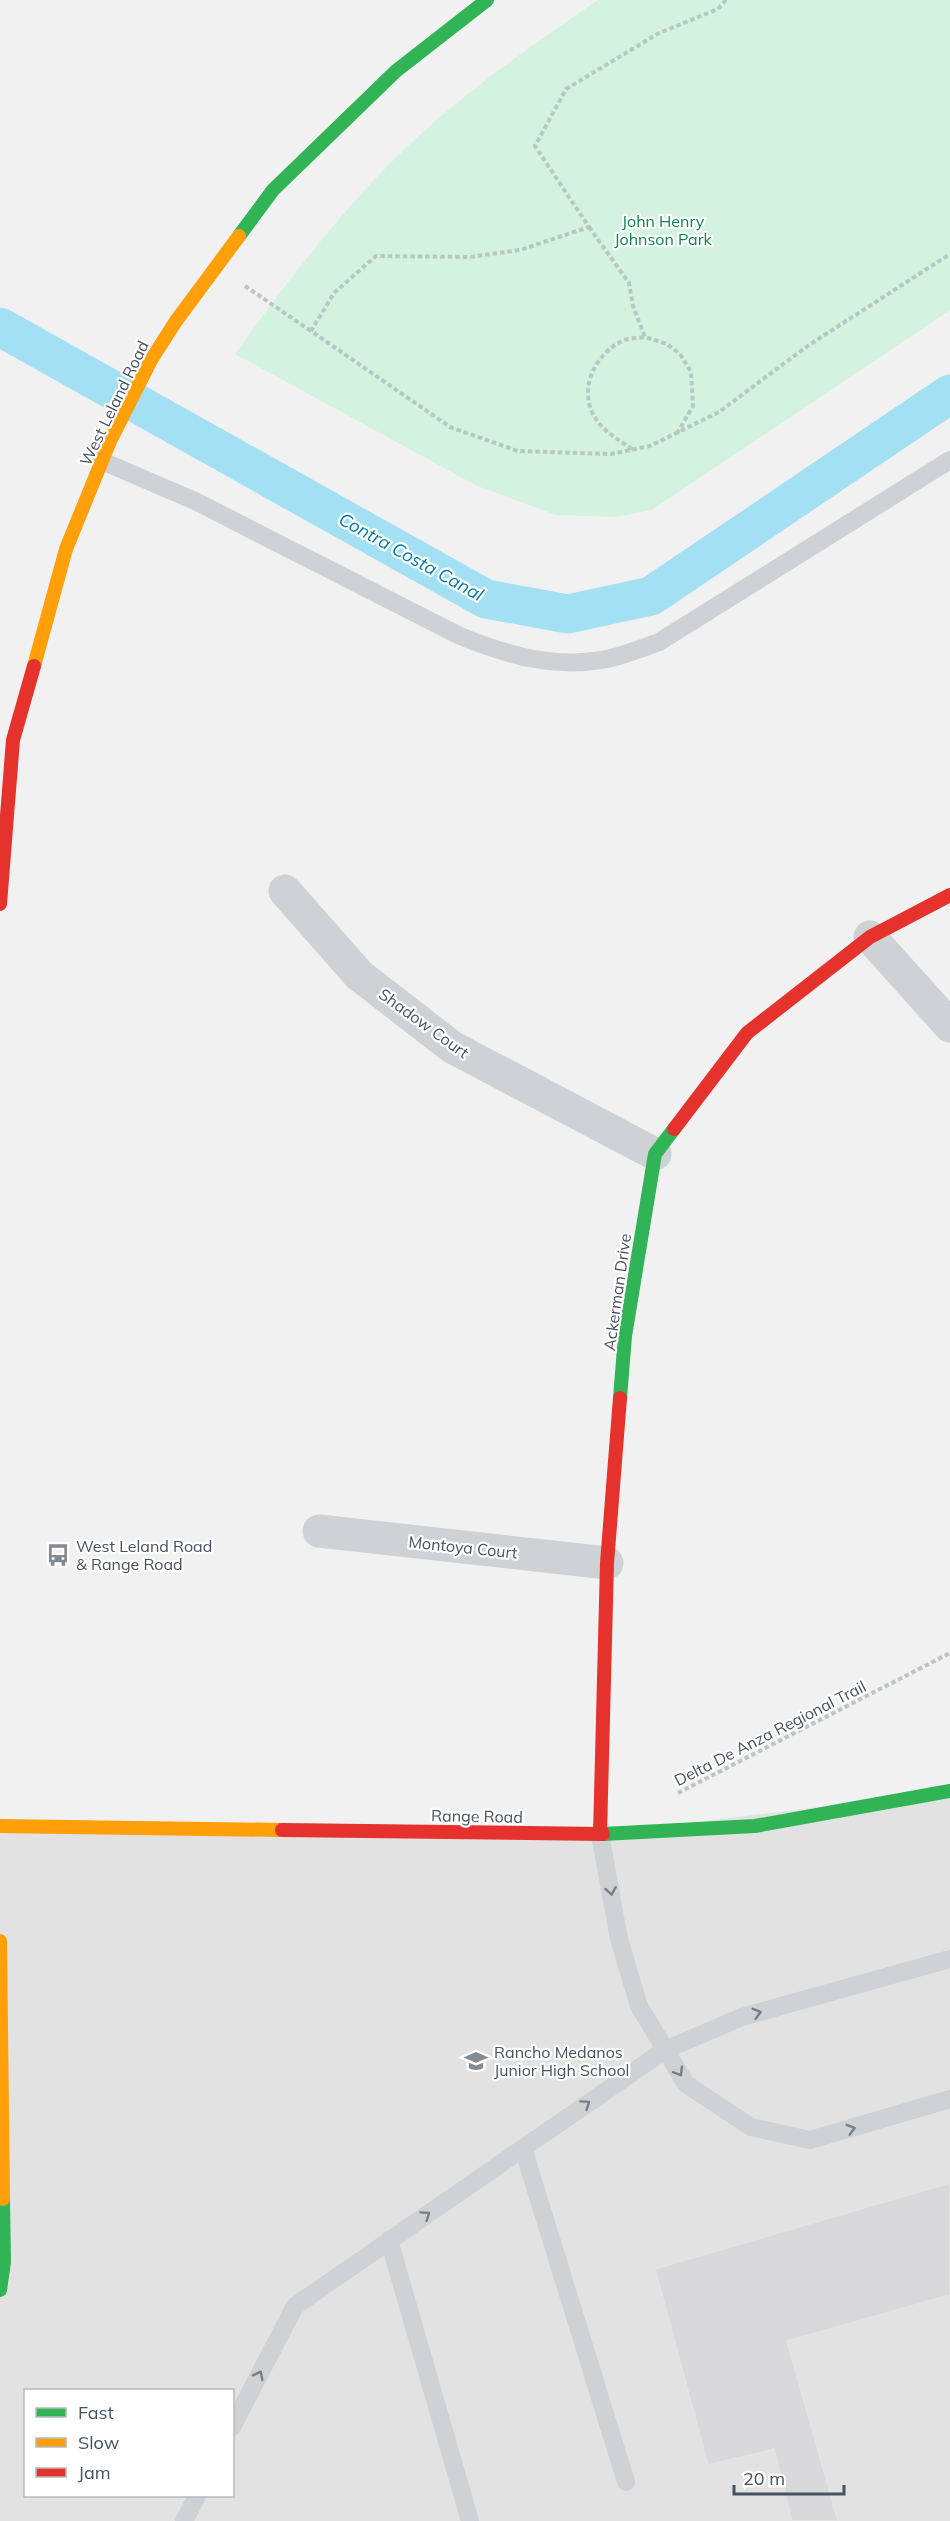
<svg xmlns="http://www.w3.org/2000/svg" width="950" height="2521" font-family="Mulish,sans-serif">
<rect width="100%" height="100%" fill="#f2f1f1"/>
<path fill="#e3e2e3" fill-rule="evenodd" d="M950,1791V2521H0V1826L600,1834ZM26,2390H232V2496H26Z"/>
<path fill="#d3f3e0" d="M598,0H950V310L652,510L616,517L556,515L477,486L235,354C296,269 361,184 440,117C490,74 544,37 598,0Z"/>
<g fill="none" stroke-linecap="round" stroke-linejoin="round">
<path stroke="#a4e0f4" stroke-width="39" d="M0,327L486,599L568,614L651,596L950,394"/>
</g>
<path fill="#d9d9db" stroke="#e3e3e4" stroke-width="1.5" d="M950,2183V2295L787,2341L838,2521H792L774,2449L708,2465L655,2269Z"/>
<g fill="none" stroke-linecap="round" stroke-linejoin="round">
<g stroke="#b9c7c4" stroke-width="4" stroke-dasharray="4.5 3" stroke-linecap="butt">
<path d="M726,0L718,9L659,33L566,89L535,146L589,227L520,250L470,257L376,256L334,293L311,331L450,427L518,451L611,454L650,446L719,412L809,345L950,254"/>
<path d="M589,227L629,283L633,306L645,337L667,344L680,354L691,372L693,406L676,435"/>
<path d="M245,286L311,331"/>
<path d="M632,449C619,440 604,432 596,419C577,391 594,355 622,341C628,338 638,338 645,337"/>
<path d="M678,1793L950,1653"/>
</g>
<g stroke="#ced2d5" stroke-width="18">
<path d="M102,461L195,501L460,636C509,656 562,671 615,657C630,653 645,647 659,642L950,460"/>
<path d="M600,1834L619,1939L639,2006L686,2084L751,2127L810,2140L950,2099"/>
<path d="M523,2148L626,2482"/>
<path d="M389,2240L470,2521"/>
<path d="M232,2427L295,2306L665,2050L742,2017L950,1959"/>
<path d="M184,2521L197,2496"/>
</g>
<g stroke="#ced2d5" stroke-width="33">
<path d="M285,891L359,975L452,1047L655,1154"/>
<path d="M870,937L950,1026"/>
<path d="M319,1531L607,1563"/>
</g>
<g stroke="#30b455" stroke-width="14">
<path d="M239,236L273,190L396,71L487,0"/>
<path d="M620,1398L625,1336L655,1154L674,1129"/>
<path d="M603,1834L755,1826L950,1791"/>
<path d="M0,2290L4,2262L3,2199"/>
</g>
<g stroke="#ff9f0a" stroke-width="14">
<path d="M34,666L66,549L110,441L151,360L176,321L239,236"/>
<path d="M0,1826L282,1830"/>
<path d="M0,1941L3,2199"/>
</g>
<g stroke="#e5322d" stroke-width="14">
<path d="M0,904L13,740L34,666"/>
<path d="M674,1129L747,1033L870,937L950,895"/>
<path d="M282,1830L603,1834"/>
<path d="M600,1834L607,1563L620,1398"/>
</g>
</g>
<defs><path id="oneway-chevron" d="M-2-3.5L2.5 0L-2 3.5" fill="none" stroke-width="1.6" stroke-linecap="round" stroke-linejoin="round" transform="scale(1.5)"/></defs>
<g stroke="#767f88">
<use href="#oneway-chevron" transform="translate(611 1891) rotate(80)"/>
<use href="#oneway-chevron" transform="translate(757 2013) rotate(-16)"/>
<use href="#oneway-chevron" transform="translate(679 2072) rotate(59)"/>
<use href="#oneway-chevron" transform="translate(586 2104) rotate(-35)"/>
<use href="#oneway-chevron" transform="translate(851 2129) rotate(-16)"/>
<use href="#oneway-chevron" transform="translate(426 2215) rotate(-35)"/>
<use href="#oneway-chevron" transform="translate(259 2375) rotate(-63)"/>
</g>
<defs>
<g id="bus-bare" transform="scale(1.8)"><path d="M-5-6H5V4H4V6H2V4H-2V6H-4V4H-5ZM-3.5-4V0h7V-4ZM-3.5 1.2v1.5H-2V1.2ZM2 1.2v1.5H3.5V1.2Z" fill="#828a92" stroke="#fff" stroke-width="2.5" paint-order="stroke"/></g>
<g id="school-bare" transform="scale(1.8)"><path d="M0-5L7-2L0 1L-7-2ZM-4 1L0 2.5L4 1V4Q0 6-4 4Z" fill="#828a92" stroke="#fff" stroke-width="2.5" paint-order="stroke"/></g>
</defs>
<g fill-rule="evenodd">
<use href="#bus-bare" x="58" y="1555"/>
<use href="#school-bare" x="476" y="2061"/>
</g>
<g text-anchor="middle" stroke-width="4.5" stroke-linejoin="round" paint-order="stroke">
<g font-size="16" fill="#0d844f" stroke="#fff">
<text x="663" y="227">John Henry<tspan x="663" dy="18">Johnson Park</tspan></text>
</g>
<g font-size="16" fill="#46525f" stroke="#fff">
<text transform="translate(114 403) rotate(-64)" y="6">West Leland Road</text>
<text transform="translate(424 1023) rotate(36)" y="6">Shadow Court</text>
<text transform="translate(617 1292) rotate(-82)" y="6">Ackerman Drive</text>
<text transform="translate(463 1547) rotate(6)" y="6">Montoya Court</text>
<text transform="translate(770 1733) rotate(-27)" y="6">Delta De Anza Regional Trail</text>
<text transform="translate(477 1816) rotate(1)" y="6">Range Road</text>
</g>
<g font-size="16" fill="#46525f" stroke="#fff" text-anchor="start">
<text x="76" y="1552">West Leland Road<tspan x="76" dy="18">&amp; Range Road</tspan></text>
<text x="494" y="2058">Rancho Medanos<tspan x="494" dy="18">Junior High School</tspan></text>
</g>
<g font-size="18" font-style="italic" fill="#027ca7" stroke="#fff">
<text transform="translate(411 557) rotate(29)" y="6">Contra Costa Canal</text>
</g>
</g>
<rect x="24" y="2389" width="210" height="108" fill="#ffffff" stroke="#b5babf" stroke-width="1.5"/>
<rect x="36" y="2408" width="30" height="9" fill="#30b455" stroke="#b5babf" stroke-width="1.5"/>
<text x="78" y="2419" font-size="18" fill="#46525f">Fast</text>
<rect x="36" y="2438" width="30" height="9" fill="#ff9f0a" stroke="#b5babf" stroke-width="1.5"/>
<text x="78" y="2449" font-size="18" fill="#46525f">Slow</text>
<rect x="36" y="2468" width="30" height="9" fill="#e5322d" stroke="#b5babf" stroke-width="1.5"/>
<text x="78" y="2479" font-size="18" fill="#46525f">Jam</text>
<path d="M734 2485v9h110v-9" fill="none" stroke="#46525f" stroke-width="3"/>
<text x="743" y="2485" font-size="18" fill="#46525f" stroke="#ffffff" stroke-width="4.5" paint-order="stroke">20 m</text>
</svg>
